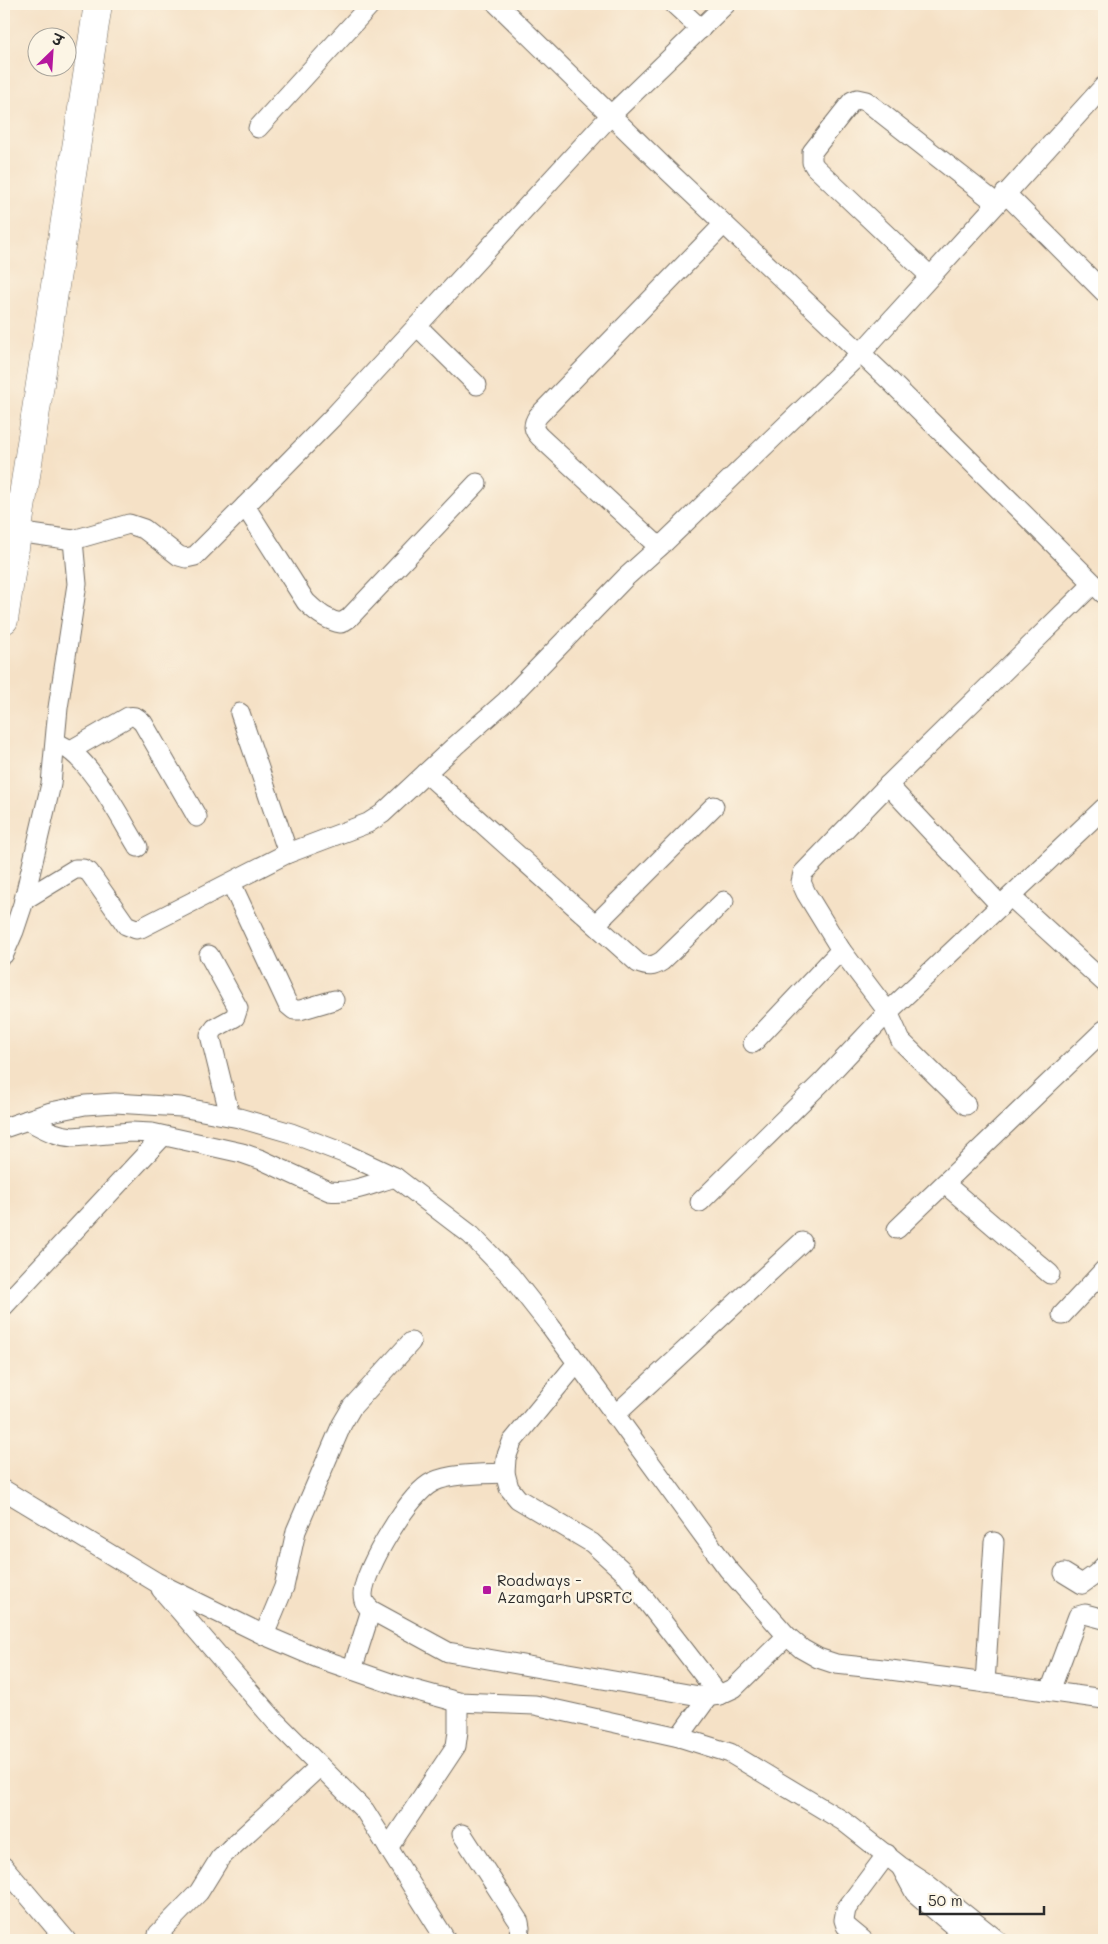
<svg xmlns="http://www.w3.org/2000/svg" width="1108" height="1944" font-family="Mali,'Playpen Sans Deva',sans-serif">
<rect width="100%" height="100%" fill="#fcf5e5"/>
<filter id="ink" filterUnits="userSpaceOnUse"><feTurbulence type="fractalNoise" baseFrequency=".02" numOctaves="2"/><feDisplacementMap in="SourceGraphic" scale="10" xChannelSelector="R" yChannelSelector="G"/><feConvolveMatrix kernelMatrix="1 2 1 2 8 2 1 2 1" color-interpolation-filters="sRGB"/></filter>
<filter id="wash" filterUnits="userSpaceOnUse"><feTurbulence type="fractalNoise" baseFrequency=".0096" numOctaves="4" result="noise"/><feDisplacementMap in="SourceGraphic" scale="20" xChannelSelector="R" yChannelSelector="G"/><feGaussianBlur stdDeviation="1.12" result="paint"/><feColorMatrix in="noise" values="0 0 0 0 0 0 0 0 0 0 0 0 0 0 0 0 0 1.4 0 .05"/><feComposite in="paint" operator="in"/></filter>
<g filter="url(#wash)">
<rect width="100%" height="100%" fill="#f5e1c6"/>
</g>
<g filter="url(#ink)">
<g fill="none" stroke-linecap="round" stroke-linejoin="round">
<g stroke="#726b61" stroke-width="21">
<g id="minor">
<path d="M497,4L666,169L889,380L1104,594"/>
<path d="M674,4L701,29"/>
<path d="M258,128L371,4"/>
<path d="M1005,193L1104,292"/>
<path d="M930,276L815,167L812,162V152L852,101L857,99L866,101L996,203"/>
<path d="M417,326L611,115L726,4"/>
<path d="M245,506L333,417L417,326L477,385"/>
<path d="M17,532L73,540L129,524L144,529L179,556L186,558L195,556L245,506L306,602C315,611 328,621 341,623L349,618L477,483"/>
<path d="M659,547L540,437C533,430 532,425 538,416L724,224"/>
<path d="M240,713L288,853"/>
<path d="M61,745C91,759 120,818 138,847"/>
<path d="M71,750L128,717C135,715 138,718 143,723L197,817"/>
<path d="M426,773L638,963C648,967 653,967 662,961L724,901"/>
<path d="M888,785L1001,906"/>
<path d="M231,883L288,1005L294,1010H300L334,1000"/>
<path d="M1011,897L1104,982"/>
<path d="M24,900L75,869H83L89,872L126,925L136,929L141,928L286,854L368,823L382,814L455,746L506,701L626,577L665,542L861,353L1104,86"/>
<path d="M596,924L714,806"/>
<path d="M4,954L14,931L23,904L51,784L58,708L77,584L73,540"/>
<path d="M209,955L238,1008L235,1017L215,1028L210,1035L230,1116"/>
<path d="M753,1043L841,950"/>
<path d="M966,1105L901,1041L888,1012L841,950L806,893L801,882L803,873L888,785L1093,584"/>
<path d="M27,1120C43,1128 55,1136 73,1137L131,1132L152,1133L242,1153L262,1160L329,1191C351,1194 374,1183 395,1177"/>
<path d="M4,1128L51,1112L85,1105L115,1103L181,1107L239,1118L291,1133L346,1154L395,1177L471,1235L510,1275L551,1327L728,1569L787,1636L802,1649L818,1658L836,1664L883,1669L1104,1699"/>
<path d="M945,1184L1050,1274"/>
<path d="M700,1202L823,1081L888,1012L1104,808"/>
<path d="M897,1229L1104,1030"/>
<path d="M4,1306L163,1136"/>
<path d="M1062,1315L1104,1270"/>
<path d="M577,1363L512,1442L506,1458L505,1473L509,1488L518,1499L592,1543L624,1572L719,1695"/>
<path d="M614,1416L802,1242"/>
<path d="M505,1473C484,1474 452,1473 433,1482C410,1492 364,1569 363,1594C363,1602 366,1605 371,1610L448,1652L705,1697L719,1695L734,1688L787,1636"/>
<path d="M4,1490L156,1582L264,1635L318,1658L396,1685L458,1702L535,1705L679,1737L730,1753L843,1821L900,1866L923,1881L997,1940"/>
<path d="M1064,1573L1082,1584L1096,1574L1104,1566"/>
<path d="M161,1589L275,1721L365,1811L446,1940"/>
<path d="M264,1635L284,1587L296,1531L342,1424L352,1407L411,1342"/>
<path d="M352,1670L371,1610"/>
<path d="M985,1683L994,1542"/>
<path d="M1050,1691L1078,1616L1085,1614L1104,1619"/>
<path d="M679,1737L708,1697"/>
<path d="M462,1834L519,1922L520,1928L518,1940"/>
<path d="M388,1848L456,1746L458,1731V1702"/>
<path d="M4,1867L66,1940"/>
<path d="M902,1869L915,1893L970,1940"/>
<path d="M158,1934L199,1892L220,1858L320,1766"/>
<path d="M863,1940L846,1926L844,1920L846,1909L887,1854"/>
</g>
</g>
<g stroke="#726b61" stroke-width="29">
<path id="highway" d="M4,620L98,4"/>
</g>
<use href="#minor" stroke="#fff" stroke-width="19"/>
<use href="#highway" stroke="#fff" stroke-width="28"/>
</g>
</g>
<rect fill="#b5179e" stroke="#fcf5e5" stroke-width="2" x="482" y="1585" width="10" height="10" rx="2.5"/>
<g text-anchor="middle" stroke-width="5" stroke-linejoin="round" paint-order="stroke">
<g font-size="15" fill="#2b2b2b" stroke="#fcf5e5" text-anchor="start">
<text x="497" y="1586">Roadways -<tspan x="497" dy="17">Azamgarh UPSRTC</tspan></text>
</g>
</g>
<rect width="1108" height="1944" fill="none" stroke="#fcf5e5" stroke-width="20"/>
<g transform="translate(52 52) rotate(25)"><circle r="24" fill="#fcf5e5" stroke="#a8a49b"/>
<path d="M0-4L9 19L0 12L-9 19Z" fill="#b5179e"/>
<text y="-8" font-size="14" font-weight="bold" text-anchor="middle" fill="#2b2b2b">उ</text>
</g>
<path d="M920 1906v8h124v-8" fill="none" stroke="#2b2b2b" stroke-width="2.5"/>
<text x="928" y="1906" font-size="15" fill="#2b2b2b" stroke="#fcf5e5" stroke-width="4" paint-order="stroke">50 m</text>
</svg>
